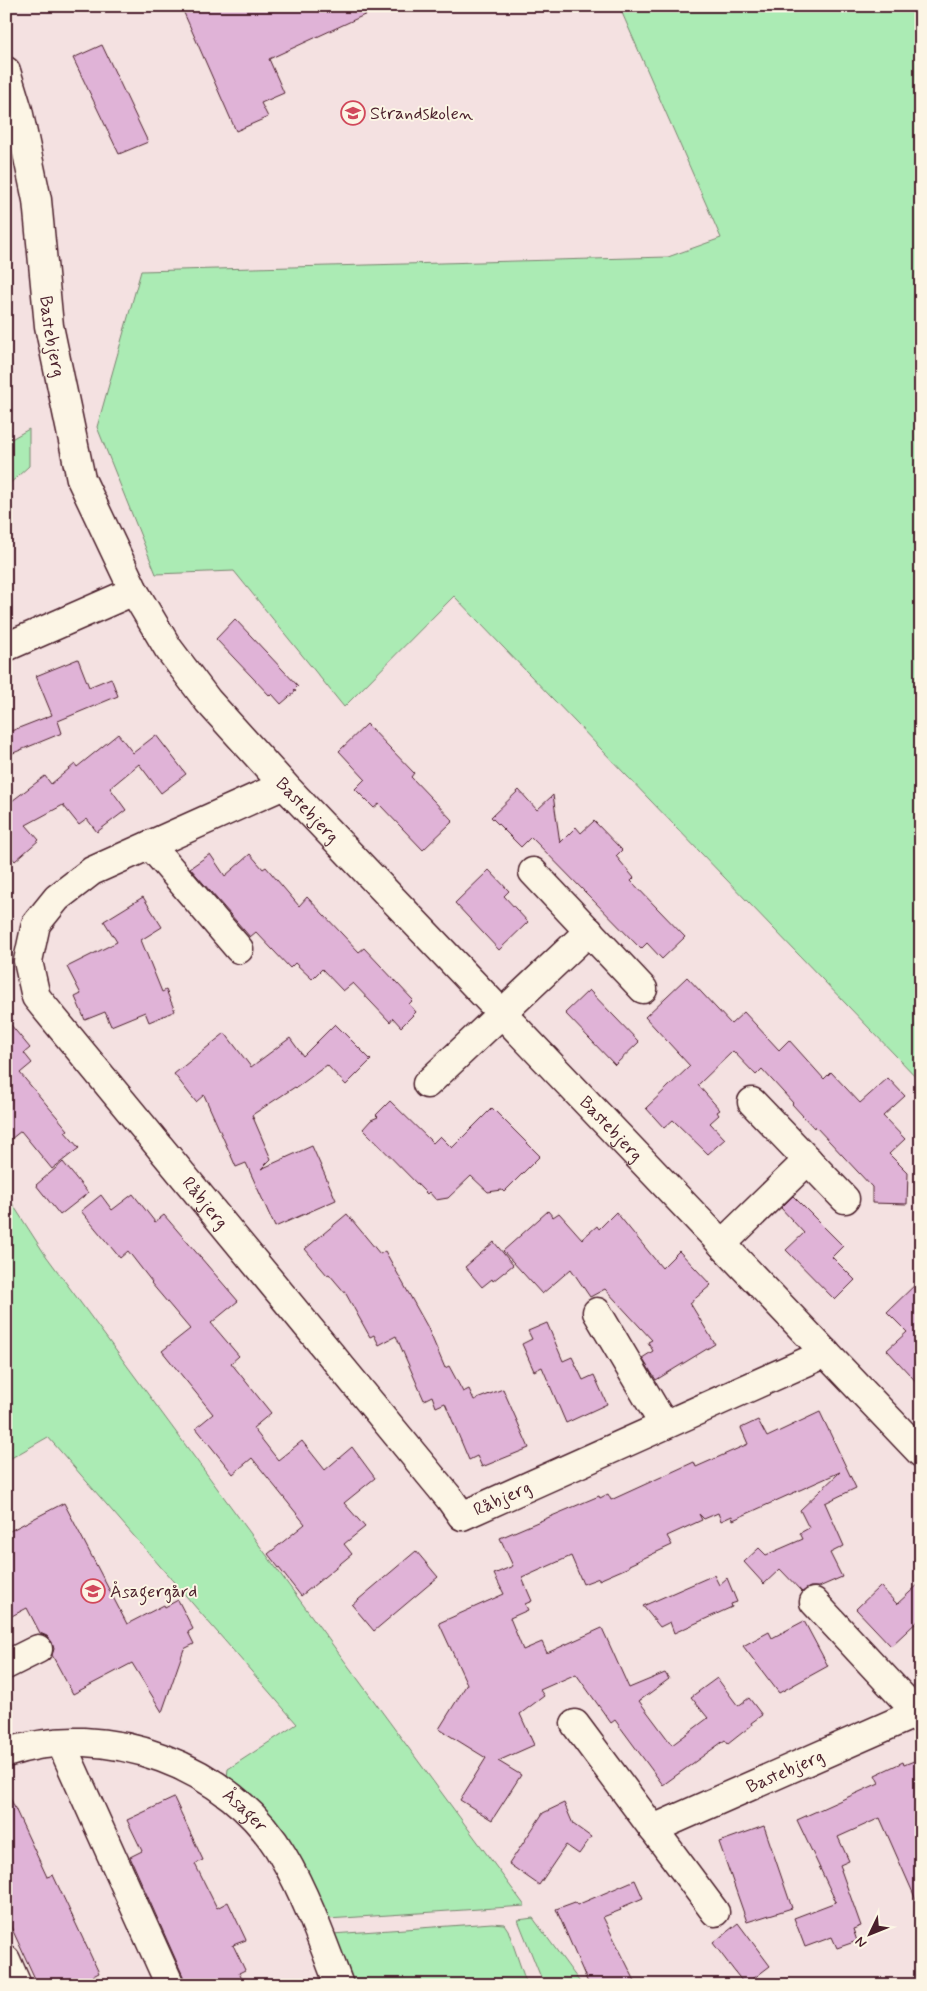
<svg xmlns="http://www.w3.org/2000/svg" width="927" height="1991" font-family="Mynerve,sans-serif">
<rect width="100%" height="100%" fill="#f4e1e1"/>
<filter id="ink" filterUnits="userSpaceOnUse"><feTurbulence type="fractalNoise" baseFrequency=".02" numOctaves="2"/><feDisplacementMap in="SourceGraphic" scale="10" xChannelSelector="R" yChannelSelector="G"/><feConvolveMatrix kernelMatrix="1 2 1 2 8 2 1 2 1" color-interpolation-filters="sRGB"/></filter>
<g filter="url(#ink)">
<g fill="#abebb4" stroke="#7a8570">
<path d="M619,6H921V1082L454,596L344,707L234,571L156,574L97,427L141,271L668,257L721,238Z"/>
<path d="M29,429V466L6,487V442Z"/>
<path d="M6,1194L44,1253L525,1906L328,1919L286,1833L259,1804L227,1777L228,1769L297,1724L48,1437L6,1461Z"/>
<path d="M533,1918L582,1985H544L518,1920Z"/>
<path d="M492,1923L504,1924L508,1930L527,1985H353L332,1934Z"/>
</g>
<g fill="#e0b3d7" stroke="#4a1f2b">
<path d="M181,6H384L269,59L284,93L261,103L268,117L236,131Z"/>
<path d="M102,45L148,142L119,154L73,58Z"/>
<path d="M235,619L298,686L294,690L296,691L281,704L272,694L270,696L216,639Z"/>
<path d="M78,659L89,687L111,678L118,696L58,721L62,733L6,756V733L52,715L36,676Z"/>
<path d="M367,724L414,773L411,777L453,821L423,850L379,804L374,808L355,789L365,779L339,751Z"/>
<path d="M118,734L133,753L156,735L186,774L161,793L139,764L110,788L126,810L97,832L87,819L79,825L63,805L26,825L39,840L15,861L6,851V802L8,804L45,776L51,784L75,764L77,767Z"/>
<path d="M519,790L537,810L553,795L560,843L576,827L581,833L594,821L622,850L616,856L634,878L631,881L685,937L662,959L647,943L641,949L531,837L521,847L491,817Z"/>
<path d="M210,854L225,876L250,854L263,869L266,867L299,906L307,897L359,952L364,948L413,1000L409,1004L416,1012L401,1027L393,1018L390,1022L353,983L343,991L322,969L312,979L295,963L290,968L256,932L250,937L190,868Z"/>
<path d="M489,870L509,891L504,896L528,922L499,950L455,903Z"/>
<path d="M143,897L162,927L141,940L162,992L166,990L175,1011L149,1022L145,1012L111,1026L105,1012L85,1020L75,997L81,994L67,967L117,942L104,921Z"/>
<path d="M687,977L731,1024L744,1012L779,1050L789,1040L824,1079L831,1072L860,1103L888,1078L905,1096L883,1116L905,1139L889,1154L908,1173L907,1204L872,1203V1187L815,1126L814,1128L792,1104L793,1103L762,1069L756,1075L733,1051L698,1085L720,1110L717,1112L719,1115L710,1123L725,1139L708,1154L673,1120L664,1128L646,1108L690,1066L645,1017Z"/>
<path d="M589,990L639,1042L615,1065L565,1013Z"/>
<path d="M6,1019L30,1048L24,1053L32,1063L20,1073L68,1130L65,1132L79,1148L52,1169L21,1131L6,1143Z"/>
<path d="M335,1024L371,1060L346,1085L327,1065L296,1088L295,1087L252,1115L271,1159L261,1169L312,1146L336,1200L275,1227L246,1163L236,1167L204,1095L196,1102L174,1074L225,1033L251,1067L290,1038L303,1056Z"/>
<path d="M390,1101L433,1143L440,1136L452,1148L492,1108L540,1156L504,1192L502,1190L488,1192L471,1176L448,1198L436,1200L429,1192L427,1194L363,1129L371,1120L378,1117L376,1115Z"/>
<path d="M63,1162L88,1193L60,1215L36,1185Z"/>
<path d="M133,1194L155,1222L164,1215L238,1301L211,1323L239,1356L231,1363L271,1413L253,1428L278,1460L302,1441L325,1470L352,1447L375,1478L344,1503L365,1527L344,1544L352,1554L301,1596L268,1554L305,1524L252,1458L233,1474L196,1428L213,1414L162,1351L190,1329L151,1283L152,1282L128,1251L120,1258L81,1211L101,1195L112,1210Z"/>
<path d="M793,1196L843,1246L832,1257L855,1280L835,1300L786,1250L804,1233L781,1208Z"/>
<path d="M548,1211L553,1217L559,1213L582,1239L597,1226L599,1229L616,1212L662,1268L679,1251L711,1285L690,1303L715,1344L656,1380L642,1358L653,1351L648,1342L652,1340L605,1289L590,1297L571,1269L542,1294L503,1251Z"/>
<path d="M347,1214L380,1254L385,1251L427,1326L445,1368L449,1366L463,1392L469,1389L474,1400L503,1389L529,1448L482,1467L477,1456L469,1460L445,1403L436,1407L432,1396L424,1400L396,1336L379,1345L374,1335L370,1337L346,1294L329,1274L327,1275L305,1249Z"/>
<path d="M494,1242L513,1265L493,1281L492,1279L482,1287L465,1267Z"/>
<path d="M921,1279V1387L887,1350L907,1332L887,1312Z"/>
<path d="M547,1323L563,1361L572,1357L583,1380L594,1375L607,1404L566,1423L542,1367L534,1371L522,1344L532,1339L528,1331Z"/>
<path d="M820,1412L856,1488L825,1503L844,1546L830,1553L842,1577L819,1587H810L802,1592L780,1569L764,1584L744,1562L759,1548L766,1555L803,1539L800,1533L809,1528L800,1510L840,1472L733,1520L732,1516L721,1521L718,1513L704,1519L699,1514L702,1520L667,1536L672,1545L629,1565V1567L599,1580V1578L583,1584L571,1556L522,1578L532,1601L525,1604L528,1610L510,1618L523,1650L542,1642L547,1653L602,1628L629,1688L665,1673L669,1679L639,1701L672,1745L708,1718L691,1697L717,1678L738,1706L749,1698L762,1715L751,1723L752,1725L728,1744L725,1740L663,1785L615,1720L611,1723L576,1674L540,1690L544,1696L520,1714L534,1745L498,1761L521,1775L492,1820L460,1800L486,1758L439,1729L467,1684L439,1623L504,1594L494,1574L513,1566L500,1538L599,1496L600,1498L608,1494L611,1500L694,1462L696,1467L748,1444L741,1428L758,1420L767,1437Z"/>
<path d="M64,1503L127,1624L164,1605L165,1607L178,1600L193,1629L188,1632L194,1644L184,1649L162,1712L132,1663L73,1694L52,1655L54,1649L52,1642L47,1636L40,1633L27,1608L6,1619V1533Z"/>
<path d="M416,1551L438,1577L374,1631L352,1605Z"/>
<path d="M714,1575L719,1585L727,1578L737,1602L731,1604L732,1607L674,1633L670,1622L660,1627L643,1606Z"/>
<path d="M921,1582V1618L891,1646L856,1609L880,1586L897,1604Z"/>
<path d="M804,1621L828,1666L779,1693L743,1646L769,1632L772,1638Z"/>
<path d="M914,1761L921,1775V1911L880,1818L838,1837L849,1861L840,1865L842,1870H841L861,1926L853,1929L857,1941L837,1948L832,1937L805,1947L794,1918L836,1902L797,1820L879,1783L875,1775L903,1762L904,1765Z"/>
<path d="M6,1789L47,1877L53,1875L99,1973L93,1976L97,1985H38L6,1916Z"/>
<path d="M174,1798L203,1860L195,1864L217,1908L228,1902L246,1940L233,1945L245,1970L239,1973L245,1985H187L130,1857L142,1851L127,1820Z"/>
<path d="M564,1803L573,1824L591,1837L579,1854L566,1845L539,1885L509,1864L543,1813Z"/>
<path d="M764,1826L792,1908L747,1922L719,1842Z"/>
<path d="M635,1880L643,1898L620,1908L621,1910L603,1917L637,1985H589L556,1909L575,1902L577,1905Z"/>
<path d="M738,1923L770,1966L745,1985L713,1943Z"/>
</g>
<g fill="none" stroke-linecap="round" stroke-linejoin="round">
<g stroke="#4a1f2b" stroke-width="31">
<g id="minor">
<path id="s1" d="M6,71L18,110L37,200L49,326L81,479L134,591L168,648L208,701L284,785L921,1453"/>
<path d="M6,647L134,591"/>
<path id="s2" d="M284,785L92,871L57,898L36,924L28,961L36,997L450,1499L462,1516L826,1353"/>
<path d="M150,845L239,949"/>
<path d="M533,872L643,989"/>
<path d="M427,1084L589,931"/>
<path d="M752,1102L845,1199"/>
<path d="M722,1244L808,1160"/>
<path d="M597,1312L664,1425"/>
<path d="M814,1602L921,1717"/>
<path d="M6,1665L38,1649"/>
<path d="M575,1724L715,1912"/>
<path d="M61,1743L170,1985"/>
<path id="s3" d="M6,1753C105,1719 231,1766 283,1856C306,1895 323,1943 339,1985"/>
<path id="s4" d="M653,1829L921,1711"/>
<path d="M6,1960L17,1985"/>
</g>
</g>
<use href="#minor" stroke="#fcf5e5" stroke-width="28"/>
</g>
</g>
<defs>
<g id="school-ring" transform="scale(1.25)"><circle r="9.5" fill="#fcf5e5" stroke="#d1495b" stroke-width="1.5"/><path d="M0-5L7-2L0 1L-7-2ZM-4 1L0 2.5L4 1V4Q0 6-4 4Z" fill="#d1495b"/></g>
</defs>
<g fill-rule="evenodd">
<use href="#school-ring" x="353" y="113"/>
<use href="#school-ring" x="93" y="1591"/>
</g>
<g text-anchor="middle" stroke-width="4" stroke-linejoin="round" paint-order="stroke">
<g font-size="18" fill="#4a1f2b" stroke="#fcf5e5" text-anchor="start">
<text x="370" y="119">Strandskolen</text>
<text x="110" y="1597">Åsagergård</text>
</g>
<g font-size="18" fill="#4a1f2b" stroke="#fcf5e5">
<text dy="6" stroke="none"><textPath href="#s1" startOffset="270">Bastebjerg</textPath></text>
<text dy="6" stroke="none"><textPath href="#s1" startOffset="820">Bastebjerg</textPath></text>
<text dy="6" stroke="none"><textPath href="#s1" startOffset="1260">Bastebjerg</textPath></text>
<text dy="6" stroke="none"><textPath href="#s2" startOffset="629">Råbjerg</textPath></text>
<text dy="6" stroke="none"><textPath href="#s2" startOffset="1078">Råbjerg</textPath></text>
<text dy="6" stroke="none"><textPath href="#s4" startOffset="144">Bastebjerg</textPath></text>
<text dy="6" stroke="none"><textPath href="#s3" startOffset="258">Åsager</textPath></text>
</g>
</g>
<rect width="927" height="1991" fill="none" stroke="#fcf5e5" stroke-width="25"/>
<rect x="12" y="12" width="902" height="1966" fill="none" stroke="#4a1f2b" stroke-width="2" filter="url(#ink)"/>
<g transform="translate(870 1934) rotate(227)" stroke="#fcf5e5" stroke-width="4" paint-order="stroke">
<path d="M0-4L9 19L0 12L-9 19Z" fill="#4a1f2b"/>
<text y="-8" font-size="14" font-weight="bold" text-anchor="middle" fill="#4a1f2b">N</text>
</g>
</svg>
